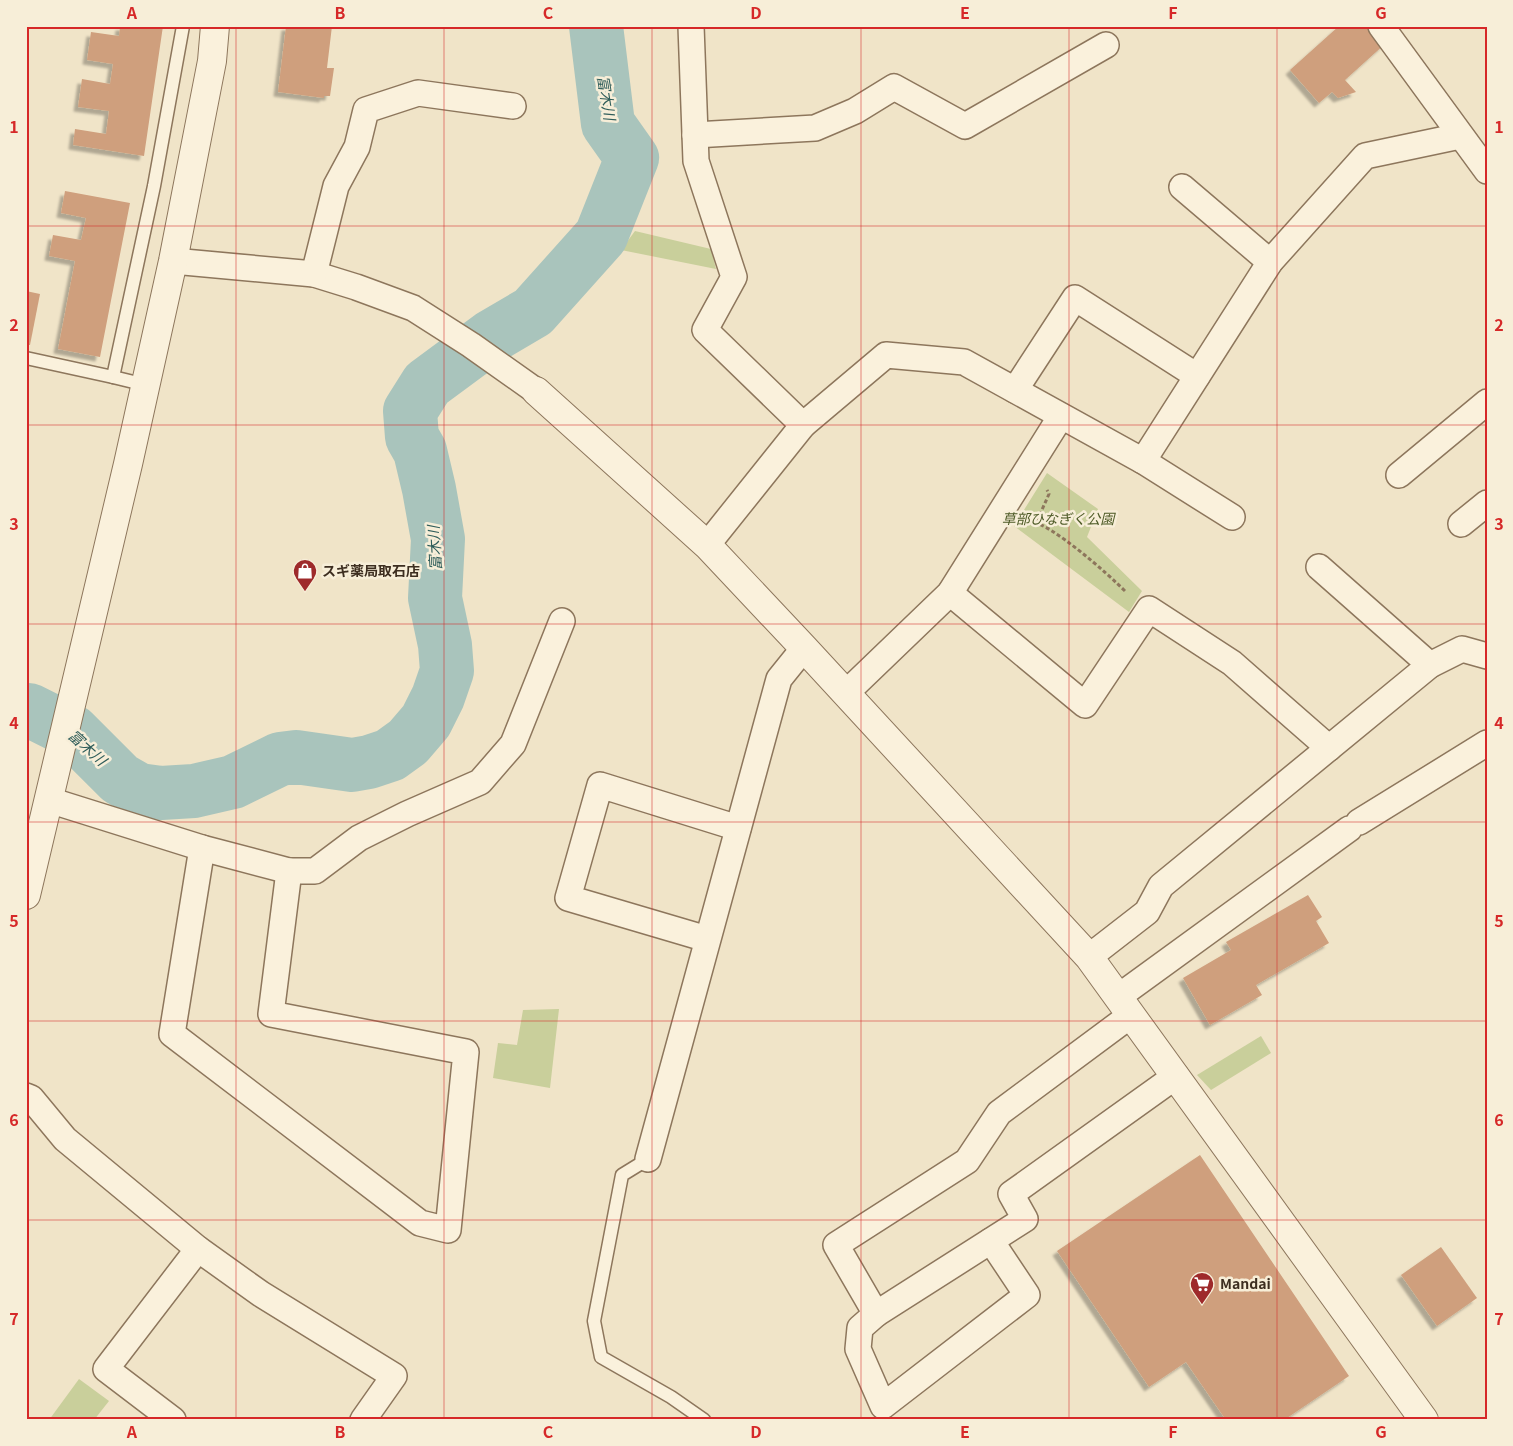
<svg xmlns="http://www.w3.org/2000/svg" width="1513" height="1446" font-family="Georgia,'Noto Sans JP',serif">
<defs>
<filter id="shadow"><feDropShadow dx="-4.5" dy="4.5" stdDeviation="1" flood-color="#0004"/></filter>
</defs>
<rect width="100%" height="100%" fill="#f0e4c8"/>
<g fill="#c9cf9b">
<path d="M635,231L711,249L716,269L621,250Z"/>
<path d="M1047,473L1098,509L1087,537L1142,591L1129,612L1014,526Z"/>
<path d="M559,1009L550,1088L493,1078L498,1043L517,1045L523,1010Z"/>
<path d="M1261,1036L1271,1053L1211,1090L1197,1075Z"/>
<path d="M79,1379L109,1401L94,1420H49Z"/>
</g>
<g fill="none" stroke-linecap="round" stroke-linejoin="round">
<path stroke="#a9c4bc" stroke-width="54" d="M26,711L29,710L73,732L120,779L139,790L161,793L194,791L233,782L280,759L296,757L352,765L369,762L390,755L408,742L426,721L438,697L447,671L445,645L435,598L438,539L429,489L420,451L412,437L410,411L427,384L492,336L533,312L601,236L632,158L608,124L596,26"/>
</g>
<g fill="#cf9f7d" filter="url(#shadow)">
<path d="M120,26H163L144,156L73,145L75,129L106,134L109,111L78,107L82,79L110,84L113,64L87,60L91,32L119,36Z"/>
<path d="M286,26H332L327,68H334L330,96H324V98L278,92Z"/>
<path d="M1339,26H1371L1386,43L1345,80L1356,92L1338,98L1332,92L1319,103L1290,70Z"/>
<path d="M65,191L130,203L100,357L58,349L75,261L49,256L53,235L81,240L86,218L61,213Z"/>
<path d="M26,291L40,294L30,345H26Z"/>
<path d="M1308,895L1322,917L1316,921L1329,943L1256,985L1262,995L1210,1025L1183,978L1231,950L1226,942Z"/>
<path d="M1200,1155L1349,1376L1284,1420H1226L1186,1362L1149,1387L1057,1251Z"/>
<path d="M1441,1247L1477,1298L1437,1326L1401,1275Z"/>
</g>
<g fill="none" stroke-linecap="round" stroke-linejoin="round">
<g stroke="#8d765c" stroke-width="15">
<g id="service">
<path d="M26,358L113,377L154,186L183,26"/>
<path d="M113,377L146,385"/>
<path d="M648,1159L622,1175L594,1321L601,1357L671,1397L704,1420"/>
</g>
</g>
<g stroke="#8d765c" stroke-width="28">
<g id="minor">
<path d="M691,26L696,161L734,277L705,330L803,425"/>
<path d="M1381,26L1487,171"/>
<path d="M695,135L815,128L855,111L894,87L965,126L1106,45"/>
<path d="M1182,187L1270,262"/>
<path d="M173,261L314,274L356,287L413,308L471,345L536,391"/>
<path d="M314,274L336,186L357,147L366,110L418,93L513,106"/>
<path d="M1015,390L1075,298L1197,376"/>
<path d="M1143,461L1270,262L1365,156L1460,136"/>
<path d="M1399,475L1487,402"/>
<path d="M1461,524L1487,503"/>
<path d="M707,545L803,425L886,355L964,362L1143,461L1232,517"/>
<path d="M1319,567L1430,665"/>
<path d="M950,593L1085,705L1149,609L1232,663L1329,748"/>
<path d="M846,693L950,593L1061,416"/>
<path d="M49,800L202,848L289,871H315L359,838L407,814L480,782L513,744L562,621"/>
<path d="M1359,822L1487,743"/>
<path d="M202,848L172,1034L420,1223L448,1230L466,1052L271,1014L289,871"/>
<path d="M707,939L568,898L600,785L738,828"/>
<path d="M1089,957L1147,912L1161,886L1430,665L1462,649L1487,656"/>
<path d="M1118,997L1349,829"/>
<path d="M26,1096L31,1098L65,1139L198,1249L261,1294L394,1376L363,1420"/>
<path d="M648,1159L779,679L804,648"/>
<path d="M991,1241L1027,1295L883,1406L858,1349L860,1328L876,1314L836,1245L967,1161L999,1113L1131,1015"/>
<path d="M876,1314L1025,1219L1011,1194L1176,1076"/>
<path d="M173,1420L106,1369L198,1249"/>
</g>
</g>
<g stroke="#8d765c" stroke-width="30">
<g id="tertiary">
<path d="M536,391L707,545L804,648L1089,957L1424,1420"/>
<path d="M26,895L128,464L173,261L212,61L215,26"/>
</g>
</g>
<g stroke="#8d765c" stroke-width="3" stroke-dasharray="4 2.5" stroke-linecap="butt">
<path d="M1028,520C1052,524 1107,573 1126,592"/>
<path d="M1037,521L1049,494L1047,490"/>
</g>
<use href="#service" stroke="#faf1dc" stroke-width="12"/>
<use href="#minor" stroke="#faf1dc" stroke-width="25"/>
<use href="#tertiary" stroke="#faf1dc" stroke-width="28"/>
</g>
<path fill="none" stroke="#d62828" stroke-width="1" stroke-opacity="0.55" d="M236,26V1420M444,26V1420M652,26V1420M861,26V1420M1069,26V1420M1277,26V1420M26,226H1487M26,425H1487M26,624H1487M26,822H1487M26,1021H1487M26,1220H1487"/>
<defs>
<g id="shop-pin" transform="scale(1.25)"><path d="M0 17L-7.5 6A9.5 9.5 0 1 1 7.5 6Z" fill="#9e2a2b" stroke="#f7eed8"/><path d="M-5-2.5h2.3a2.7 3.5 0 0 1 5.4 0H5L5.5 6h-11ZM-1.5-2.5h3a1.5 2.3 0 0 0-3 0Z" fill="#fff"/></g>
<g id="supermarket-pin" transform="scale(1.25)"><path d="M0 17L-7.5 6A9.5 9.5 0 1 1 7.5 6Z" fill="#9e2a2b" stroke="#f7eed8"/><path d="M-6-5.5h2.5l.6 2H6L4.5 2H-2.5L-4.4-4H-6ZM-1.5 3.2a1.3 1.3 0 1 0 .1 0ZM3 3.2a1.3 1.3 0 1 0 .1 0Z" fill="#fff"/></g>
</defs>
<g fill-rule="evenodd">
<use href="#shop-pin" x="305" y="571"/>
<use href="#supermarket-pin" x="1202" y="1284"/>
</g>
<g text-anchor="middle" stroke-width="5" stroke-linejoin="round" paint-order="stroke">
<g font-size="14" font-style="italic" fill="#4d5a26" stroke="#f7eed8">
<text x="1058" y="524">草部ひなぎく公園</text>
</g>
<g font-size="14" font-weight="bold" fill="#3d2e20" stroke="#f7eed8" text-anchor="start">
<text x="322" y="576">スギ薬局取石店</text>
<text x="1220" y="1289">Mandai</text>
</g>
<g font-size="15" font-style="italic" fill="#2f5d5a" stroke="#f7eed8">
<text transform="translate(606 98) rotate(81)" y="5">富木川</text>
<text transform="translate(435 548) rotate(-93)" y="5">富木川</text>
<text transform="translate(87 748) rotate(42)" y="5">富木川</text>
</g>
</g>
<rect width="1513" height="1446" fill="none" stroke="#f7eed8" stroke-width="55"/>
<rect x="28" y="28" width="1458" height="1390" fill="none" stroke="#d62828" stroke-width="2"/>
<g font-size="16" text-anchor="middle" font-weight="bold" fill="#d62828">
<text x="132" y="19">A</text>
<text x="340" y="19">B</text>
<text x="548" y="19">C</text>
<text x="756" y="19">D</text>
<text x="965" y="19">E</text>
<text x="1173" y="19">F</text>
<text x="1381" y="19">G</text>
<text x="14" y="133">1</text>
<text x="1499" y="133">1</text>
<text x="14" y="331">2</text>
<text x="1499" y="331">2</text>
<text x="14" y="530">3</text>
<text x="1499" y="530">3</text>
<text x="14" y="729">4</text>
<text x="1499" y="729">4</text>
<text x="14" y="927">5</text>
<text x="1499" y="927">5</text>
<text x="14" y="1126">6</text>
<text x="1499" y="1126">6</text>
<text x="14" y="1325">7</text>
<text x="1499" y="1325">7</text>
<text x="132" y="1438">A</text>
<text x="340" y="1438">B</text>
<text x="548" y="1438">C</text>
<text x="756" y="1438">D</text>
<text x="965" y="1438">E</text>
<text x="1173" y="1438">F</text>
<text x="1381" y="1438">G</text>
</g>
</svg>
